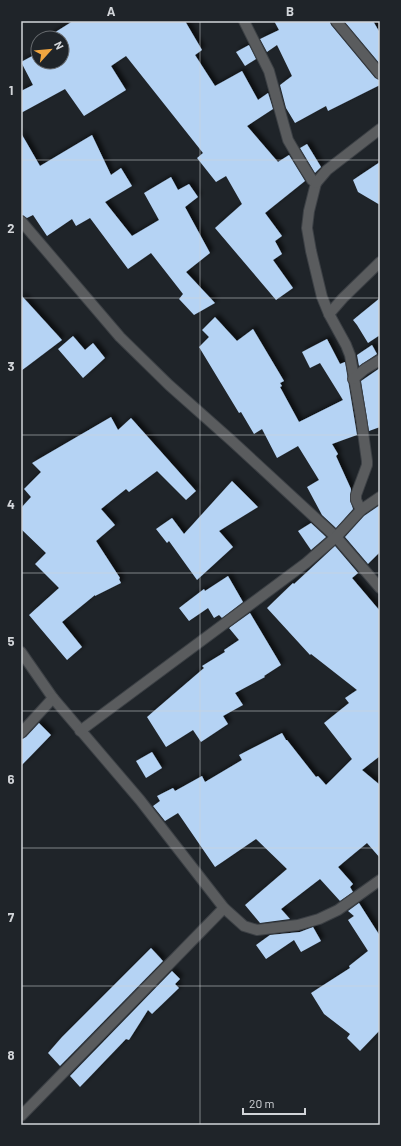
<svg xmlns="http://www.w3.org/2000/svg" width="401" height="1146" font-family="Barlow,sans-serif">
<defs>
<filter id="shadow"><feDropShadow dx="3.5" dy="-3.5" stdDeviation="2" flood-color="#0009"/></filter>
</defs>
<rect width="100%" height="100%" fill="#1f2429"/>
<g fill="#b5d3f4" filter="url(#shadow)">
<path d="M73,21H185L202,50L195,55L215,86L242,71L258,100L268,93L273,109L247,126L278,162L289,155L305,181L265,213L282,236L275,241L282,254L273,260L293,288L276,300L215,228L242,204L226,176L216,182L197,158L203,153L126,56L111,66L126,90L84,116L65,89L21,113V91L33,85L21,62L38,53V62H62V40L65,38H46Z"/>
<path d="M274,21H330L331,25L375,78L380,80V85L328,111L326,106L295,123L286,108L280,85L292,76L277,45L267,52L260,39L279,30Z"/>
<path d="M344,21H373L380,33V64Z"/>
<path d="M249,45L256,59L245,66L236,52Z"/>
<path d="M21,133L40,166L92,135L111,175L121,168L132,186L105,202L132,236L159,220L144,193L171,177L178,190L189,184L198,197L185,207L210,253L186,272L215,303L194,315L179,299L183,294L151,253L128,269L90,218L76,226L72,219L47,236L33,215L27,218L21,215Z"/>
<path d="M307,144L321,167L315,173L300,148Z"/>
<path d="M380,162V205L358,192L353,180Z"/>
<path d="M21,295L62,340L21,371Z"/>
<path d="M380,298V335L368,343L357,325L353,320Z"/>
<path d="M215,317L237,341L253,329L284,381L280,383L282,386L280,387L299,422L343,400L320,363L310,368L302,352L327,339L340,364L345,362L357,435L332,444L338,454L336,456L351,489L350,500L353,509L336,528L322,515L307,487L319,480L298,446L277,458L262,429L254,434L241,412L239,413L199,347L209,337L202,330Z"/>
<path d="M73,336L85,350L93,343L105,358L83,378L58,349Z"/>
<path d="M372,345L377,354L359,366L357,355Z"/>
<path d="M380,368V427L369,431L361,381Z"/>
<path d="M111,417L118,430L131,418L196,491L186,500L157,471L129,492L126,489L101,509L115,525L96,541L120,578L119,579L121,583L95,596V595L62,622L82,647L67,660L29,615L59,588L35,564L46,553L21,529V508L31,497L24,489L41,472L32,463Z"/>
<path d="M232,481L258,507L219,531L233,547L197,580L169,541L167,543L156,529L172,518L184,534Z"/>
<path d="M380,505V552L368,564L345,537L364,516Z"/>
<path d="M311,523L326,537L311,550L298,531Z"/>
<path d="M335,546L358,573L352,578L380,611V756L362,770L380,785V858L367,843L338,867L353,884L350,887L353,892L340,901L320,879L281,909L290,919L260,923L245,905L287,869L256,839L215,867L178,813L165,821L153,806L160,801L157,796L173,788L175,791L202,776L205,782L242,760L239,755L282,733L286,740H287L316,777L318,776L326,785L352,759L324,723L349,703L345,698L357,690L311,654L310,655L267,608L293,583L294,584Z"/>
<path d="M228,576L243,602L222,618L219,615L214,618L208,608L189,621L179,608L204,589L205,591Z"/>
<path d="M250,613L281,665L264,676L265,677L235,693L243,705L223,716L228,724L201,742L193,730L166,747L147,717L204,668L202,666L225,652L224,650L239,640L229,628Z"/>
<path d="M39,723L51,735L21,766V739L26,737Z"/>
<path d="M152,752L162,768L146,778L136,761Z"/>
<path d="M359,903L380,936V1030L360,1051L347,1038L350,1034L324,1014L311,993L350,968L349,966L368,951L348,920L354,916L348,911Z"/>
<path d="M313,927L321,941L301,952L294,940L266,959L256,945L270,935L300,932Z"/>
<path d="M151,948L163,961L60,1066L48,1053L62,1037Z"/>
<path d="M172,971L180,979L175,984L179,988L152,1014L148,1010L129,1040L126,1039L80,1087L70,1076Z"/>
</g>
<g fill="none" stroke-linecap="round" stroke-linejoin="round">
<g stroke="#3c4045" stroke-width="12">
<g id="minor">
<path d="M244,21L269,71L288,140L302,164L312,180L316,183L309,211L307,228L311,251L322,297L329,314L346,345L350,355L361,418L367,461V465L356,495V500L361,510"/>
<path d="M336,21L380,74"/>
<path d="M316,183L327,170L380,129"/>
<path d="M21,221L120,337L169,385L232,441L336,537L380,588"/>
<path d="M329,314L343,298L380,262"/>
<path d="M353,379L365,369L380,360"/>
<path d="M21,652L53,698L140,800L224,908L244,926L257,930L298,925L319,919L338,910L380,880"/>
<path d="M80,731L306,563L336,537L361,510L380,497"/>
<path d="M21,733L53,698"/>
<path d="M21,1116L224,908"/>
</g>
</g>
<use href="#minor" stroke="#5a5c5e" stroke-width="10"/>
</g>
<path fill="none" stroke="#d2d5d9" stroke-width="1" stroke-opacity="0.55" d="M200,21V1125M21,160H380M21,298H380M21,435H380M21,573H380M21,711H380M21,848H380M21,986H380"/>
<rect width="401" height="1146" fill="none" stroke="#1f2429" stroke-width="44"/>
<g transform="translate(50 50) rotate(63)"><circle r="19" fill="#1f2429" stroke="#676b6f"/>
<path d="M0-3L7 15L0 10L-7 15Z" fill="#f1a640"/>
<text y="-6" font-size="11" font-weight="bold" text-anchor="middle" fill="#d2d5d9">N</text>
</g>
<path d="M243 1108v6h62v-6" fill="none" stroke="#d2d5d9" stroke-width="2"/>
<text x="249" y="1108" font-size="12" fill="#d2d5d9" stroke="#1f2429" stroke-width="3" paint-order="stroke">20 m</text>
<rect x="22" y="22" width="357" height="1102" fill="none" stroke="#d2d5d9" stroke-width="1.5"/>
<g font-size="13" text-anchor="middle" font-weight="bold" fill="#d2d5d9">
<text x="111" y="16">A</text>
<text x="290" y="16">B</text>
<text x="11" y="95">1</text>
<text x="11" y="233">2</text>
<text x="11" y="371">3</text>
<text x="11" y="509">4</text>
<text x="11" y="646">5</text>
<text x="11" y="784">6</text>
<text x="11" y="922">7</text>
<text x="11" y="1060">8</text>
</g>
</svg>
